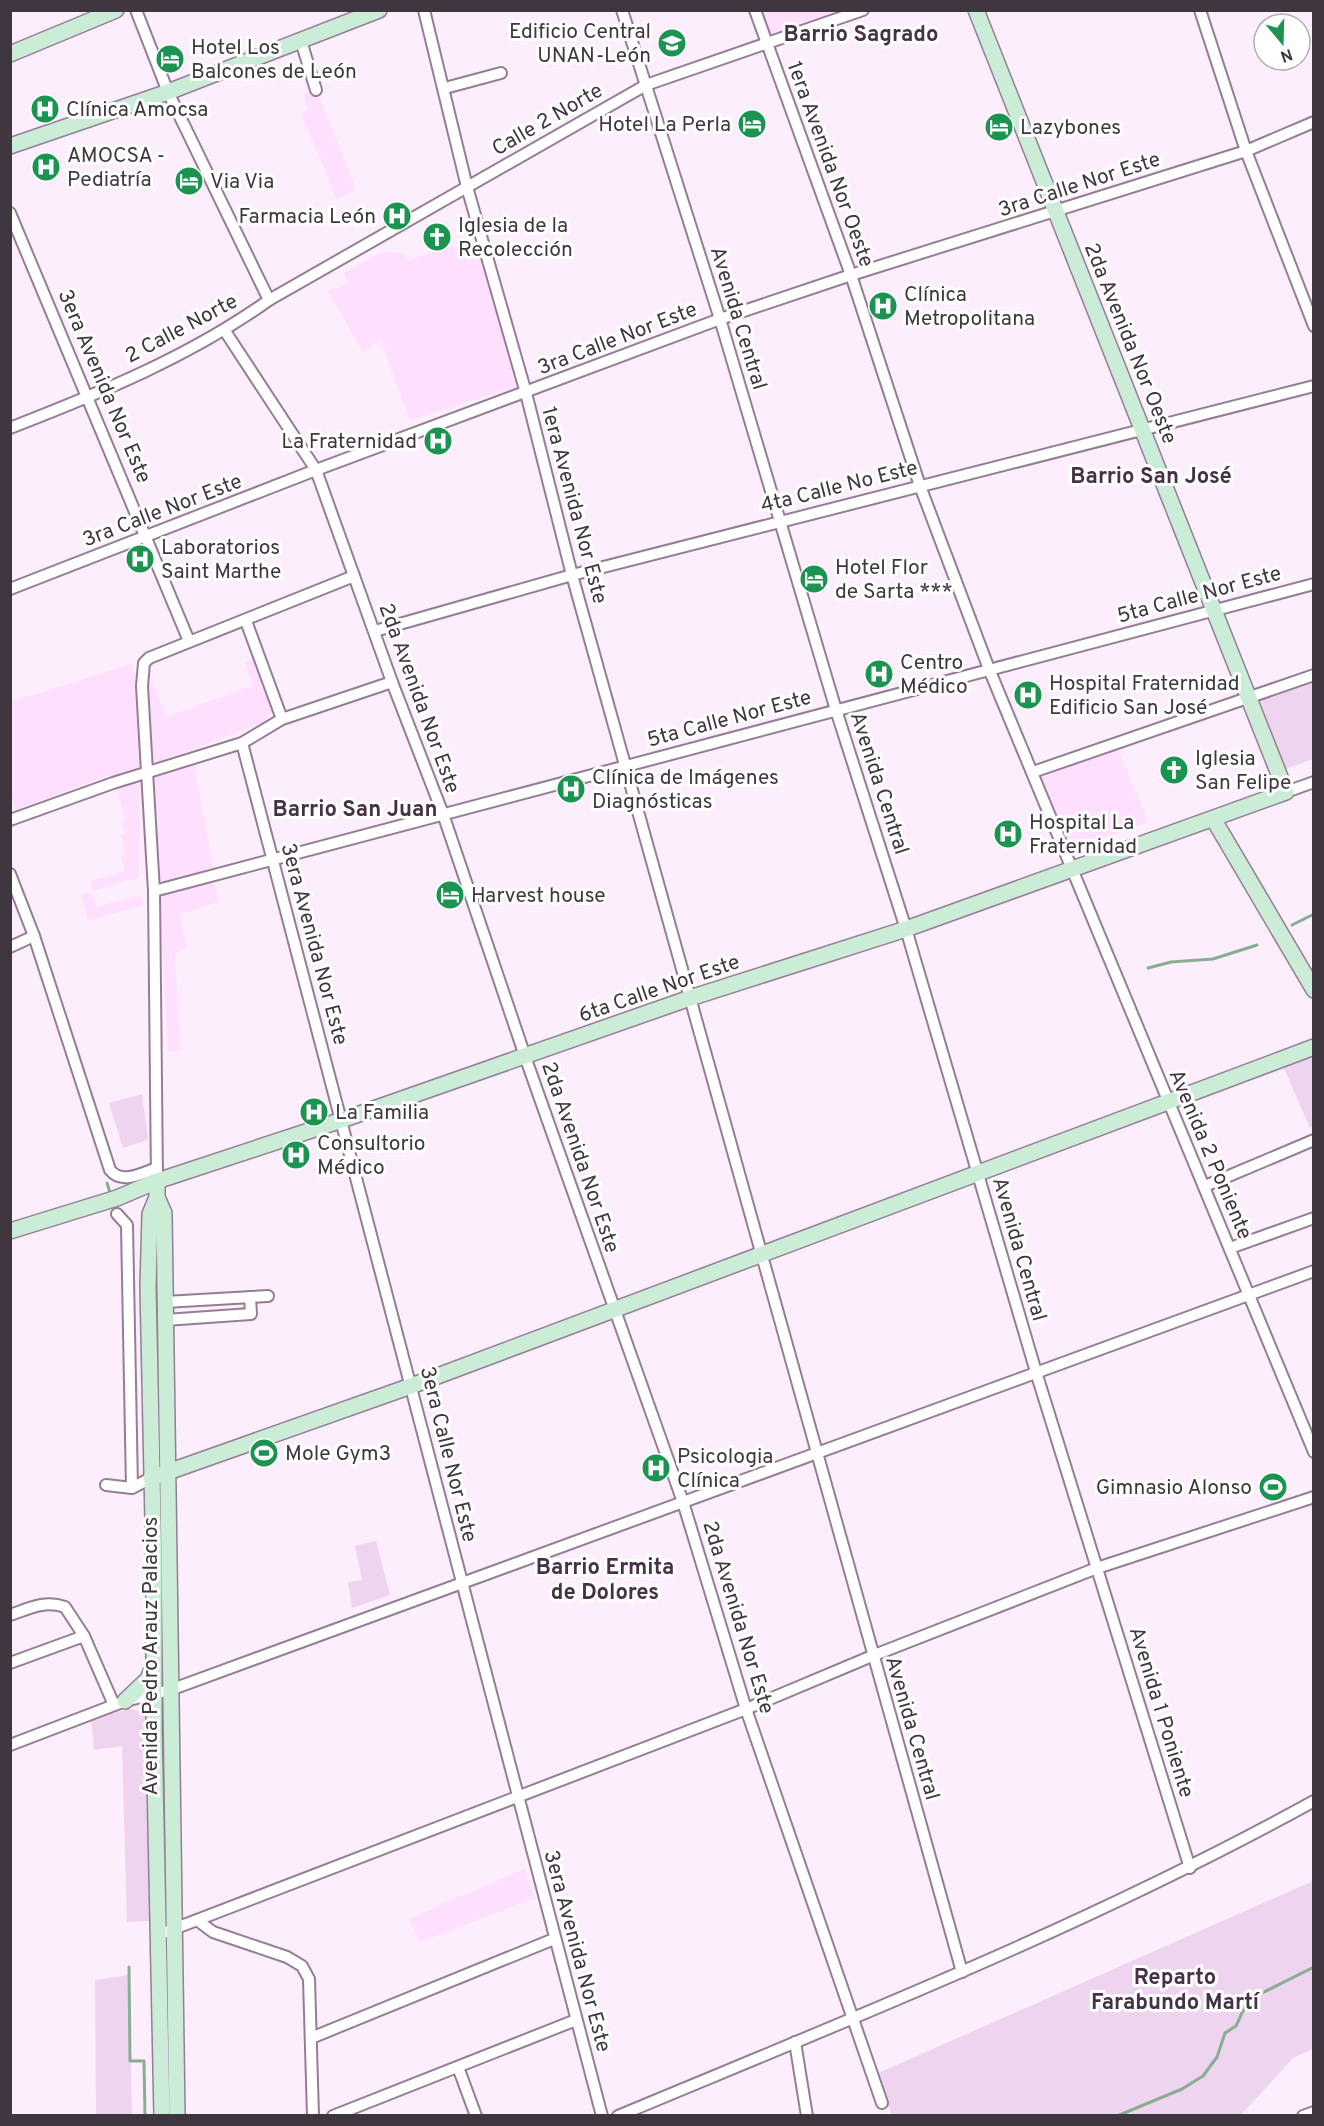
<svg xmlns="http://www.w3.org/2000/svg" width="1324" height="2126" font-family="Overpass,sans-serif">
<rect width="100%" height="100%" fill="#fdeefd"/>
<g fill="#ffdffe">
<path d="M761,11V10L841,11L770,35Z"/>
<path d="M316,90L356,188L337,199L301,114L308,109L303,93Z"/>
<path d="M451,246L458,252H481L516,387L410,420L380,340L363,352L328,291L348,284L344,273L382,252L403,253L408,261Z"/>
<path d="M254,659L273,710L265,722L148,766L146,668L167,717L253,685L245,663Z"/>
<path d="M131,664L139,687L143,763L140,765L139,877L93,891L90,881L125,871L121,857L126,853L121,835L125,833L121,821L126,819L111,774L16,810L11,795V702Z"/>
<path d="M1117,747L1148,822L1072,850L1041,774Z"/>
<path d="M193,759L213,867L166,883L159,878L154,780L157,775Z"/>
<path d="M213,880L219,902L179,914L186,947L175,954L180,1050L168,1052L160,899L164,895Z"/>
<path d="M89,892L93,895L96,907L141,895L144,905L88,920L81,894Z"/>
<path d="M67,1013L117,1169L108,1171L57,1018Z"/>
<path d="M524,1869L535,1898L420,1942L409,1919Z"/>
</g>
<g fill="#efd4ef">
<path d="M1313,680V759L1285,769L1281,766L1257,705L1259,698Z"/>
<path d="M1313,1056V1126L1310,1128L1284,1068Z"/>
<path d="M142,1094L148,1140L123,1148L109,1103Z"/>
<path d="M376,1541L390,1595L352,1608L348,1582L362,1580L355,1546Z"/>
<path d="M129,1709C142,1710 145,1715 149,1727L150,1921L127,1922L122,1746L94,1750L91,1718Z"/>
<path d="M1313,1881V2049L1293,2058L1241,2115H892L876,2074Z"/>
<path d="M129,1975L132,2115H96L95,1980Z"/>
</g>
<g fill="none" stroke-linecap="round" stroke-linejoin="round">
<g stroke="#88ae92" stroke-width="3">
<path d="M1292,925L1314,914"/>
<path d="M1148,968L1171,962L1213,959L1257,945"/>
<path d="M107,1183L111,1196"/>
<path d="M129,1967L130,2061H144L145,2116"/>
<path d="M1117,2116L1182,2089L1203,2076L1217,2057L1225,2033L1236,2026L1248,2000L1314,1967"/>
</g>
<g stroke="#957e95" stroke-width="14">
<g id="street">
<path d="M136,10L168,92L269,300"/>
<path d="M424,10L467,187L526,393L572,575L962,1972"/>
<path d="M622,10L720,319L836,710L906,929L1036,1372L1190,1868"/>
<path d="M755,10L851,275L920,486L989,669L1314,1452"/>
<path d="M1200,10L1246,151L1314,326"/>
<path d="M301,41L316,90"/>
<path d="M445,88L501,73"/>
<path d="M10,213L189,641"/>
<path d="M225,331L316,470L392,682L443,814L527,1062L683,1502L746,1709L882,2103"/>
<path d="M10,428C100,393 191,356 269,300L646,85L863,10"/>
<path d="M10,589L308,473L720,319L851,275L1246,151L1314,122"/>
<path d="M246,621L282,719"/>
<path d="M375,631L572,575L1314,386"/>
<path d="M242,743L602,2116"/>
<path d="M1033,772L1314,675"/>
<path d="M1286,792L1314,782"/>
<path d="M10,820L113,783L242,743L282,719L392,682"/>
<path d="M10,874L34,936L110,1170C122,1185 142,1173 157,1168"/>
<path d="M154,891L1314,584"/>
<path d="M10,947L34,936"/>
<path d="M157,1181L154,891L142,686L144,663L149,658L354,576"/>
<path d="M1205,1186L1314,1140"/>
<path d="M117,1214L127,1225L132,1488"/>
<path d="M1230,1248L1314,1218"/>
<path d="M165,1302L268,1296"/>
<path d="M165,1320L251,1314L250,1297"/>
<path d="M106,1485L132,1488L151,1478"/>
<path d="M10,1615C30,1608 45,1600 65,1607L84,1636"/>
<path d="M10,1663L84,1636L114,1705"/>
<path d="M10,1745L125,1701L170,1690L1314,1271"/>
<path d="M197,1920L213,1932L287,1957L302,1966L309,1979L313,2116"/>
<path d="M158,1935L746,1709L872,1656L1097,1568L1314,1497"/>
<path d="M311,2038L554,1939"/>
<path d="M795,2042L807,2116"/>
<path d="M458,2067L476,2116"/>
<path d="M333,2116L576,2020"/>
<path d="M618,2116C853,2018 1091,1924 1314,1801"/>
<path d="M1303,2116L1314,2112"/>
</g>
</g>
<g stroke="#957e95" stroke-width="18">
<g id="secondary">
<path d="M10,54L116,10"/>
<path d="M10,146L168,92L379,10"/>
<path d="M1214,820L1314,990"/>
<path d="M157,1181V1197L150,1214L148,1287L154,1569V1730L162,2116"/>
<path d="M157,1197L164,1213L177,2116"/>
<path d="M10,1231L117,1198L157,1181L342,1120L690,998L906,929L1286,792L976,10"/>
<path d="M151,1478L411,1386L1314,1047"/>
<path d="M125,1701L148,1679L153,1667"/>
</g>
</g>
<use href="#street" stroke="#fff" stroke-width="10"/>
<use href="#secondary" stroke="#cbecd6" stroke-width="15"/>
</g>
<defs>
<g id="university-disc" transform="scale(1.5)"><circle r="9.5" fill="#1b9451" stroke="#fff"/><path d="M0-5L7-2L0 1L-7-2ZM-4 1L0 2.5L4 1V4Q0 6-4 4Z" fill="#fff"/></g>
<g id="hotel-disc" transform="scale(1.5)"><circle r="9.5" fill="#1b9451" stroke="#fff"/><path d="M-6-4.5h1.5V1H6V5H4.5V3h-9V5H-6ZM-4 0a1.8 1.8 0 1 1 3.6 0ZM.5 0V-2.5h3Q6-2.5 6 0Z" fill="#fff"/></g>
<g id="hospital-disc" transform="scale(1.5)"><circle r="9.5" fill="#1b9451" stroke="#fff"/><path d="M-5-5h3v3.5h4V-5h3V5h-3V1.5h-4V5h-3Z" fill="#fff"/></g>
<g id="church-disc" transform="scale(1.5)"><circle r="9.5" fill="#1b9451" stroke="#fff"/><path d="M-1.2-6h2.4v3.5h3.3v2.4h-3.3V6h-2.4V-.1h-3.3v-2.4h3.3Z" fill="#fff"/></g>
<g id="stadium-disc" transform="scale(1.5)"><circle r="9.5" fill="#1b9451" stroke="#fff"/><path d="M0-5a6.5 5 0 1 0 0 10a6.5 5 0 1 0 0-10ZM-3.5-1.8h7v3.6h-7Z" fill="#fff"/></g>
</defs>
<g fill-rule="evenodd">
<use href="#university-disc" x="672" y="43"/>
<use href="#hotel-disc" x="170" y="59"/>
<use href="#hospital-disc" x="45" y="109"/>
<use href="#hotel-disc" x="752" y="124"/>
<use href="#hotel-disc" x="999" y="127"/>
<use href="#hospital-disc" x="46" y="167"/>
<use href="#hotel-disc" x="189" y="181"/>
<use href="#hospital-disc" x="397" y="216"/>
<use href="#church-disc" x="437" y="237"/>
<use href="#hospital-disc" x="883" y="306"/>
<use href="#hospital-disc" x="438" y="441"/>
<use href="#hospital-disc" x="140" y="559"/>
<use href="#hotel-disc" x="814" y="579"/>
<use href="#hospital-disc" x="879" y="674"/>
<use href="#hospital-disc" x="1028" y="695"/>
<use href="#church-disc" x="1174" y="770"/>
<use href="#hospital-disc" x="571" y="789"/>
<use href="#hospital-disc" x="1008" y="834"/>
<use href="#hotel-disc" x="450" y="895"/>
<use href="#hospital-disc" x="314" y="1112"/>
<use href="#hospital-disc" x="296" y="1155"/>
<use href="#stadium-disc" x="264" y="1453"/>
<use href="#hospital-disc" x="656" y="1468"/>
<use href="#stadium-disc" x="1273" y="1487"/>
</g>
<g text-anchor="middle" stroke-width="6" stroke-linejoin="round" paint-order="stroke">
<g font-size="21" fill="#403640" stroke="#fff" text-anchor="start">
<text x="651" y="38" text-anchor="end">Edificio Central<tspan x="651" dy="24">UNAN-León</tspan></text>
<text x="191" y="54">Hotel Los<tspan x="191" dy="24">Balcones de León</tspan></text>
<text x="66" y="116">Clínica Amocsa</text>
<text x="731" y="131" text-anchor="end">Hotel La Perla</text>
<text x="1020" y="134">Lazybones</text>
<text x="67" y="162">AMOCSA -<tspan x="67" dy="24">Pediatría</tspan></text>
<text x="210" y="188">Via Via</text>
<text x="376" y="223" text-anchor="end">Farmacia León</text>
<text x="458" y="232">Iglesia de la<tspan x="458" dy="24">Recolección</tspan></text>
<text x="904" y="301">Clínica<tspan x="904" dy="24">Metropolitana</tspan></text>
<text x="417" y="448" text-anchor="end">La Fraternidad</text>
<text x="161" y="554">Laboratorios<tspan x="161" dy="24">Saint Marthe</tspan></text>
<text x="835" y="574">Hotel Flor<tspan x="835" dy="24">de Sarta ***</tspan></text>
<text x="900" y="669">Centro<tspan x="900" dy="24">Médico</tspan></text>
<text x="1049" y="690">Hospital Fraternidad<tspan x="1049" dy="24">Edificio San José</tspan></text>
<text x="1195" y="765">Iglesia<tspan x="1195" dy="24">San Felipe</tspan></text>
<text x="592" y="784">Clínica de Imágenes<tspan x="592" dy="24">Diagnósticas</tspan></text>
<text x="1029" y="829">Hospital La<tspan x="1029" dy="24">Fraternidad</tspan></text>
<text x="471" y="902">Harvest house</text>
<text x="335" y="1119">La Familia</text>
<text x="317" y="1150">Consultorio<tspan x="317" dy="24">Médico</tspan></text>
<text x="285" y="1460">Mole Gym3</text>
<text x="677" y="1463">Psicologia<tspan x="677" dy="24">Clínica</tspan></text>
<text x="1252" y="1494" text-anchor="end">Gimnasio Alonso</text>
</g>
<g font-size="21" fill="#403640" stroke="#fff">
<text transform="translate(547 119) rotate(-30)" y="7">Calle 2 Norte</text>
<text transform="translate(831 164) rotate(70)" y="7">1era Avenida Nor Oeste</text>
<text transform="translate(1079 184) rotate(-18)" y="7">3ra Calle Nor Este</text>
<text transform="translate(739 318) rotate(73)" y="7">Avenida Central</text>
<text transform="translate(181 328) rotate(-28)" y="7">2 Calle Norte</text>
<text transform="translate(617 338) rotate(-21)" y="7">3ra Calle Nor Este</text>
<text transform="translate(1131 343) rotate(68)" y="7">2da Avenida Nor Oeste</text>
<text transform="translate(105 386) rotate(67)" y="7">3era Avenida Nor Este</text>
<text transform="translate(839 486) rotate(-14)" y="7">4ta Calle No Este</text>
<text transform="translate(575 505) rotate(75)" y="7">1era Avenida Nor Este</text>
<text transform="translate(162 510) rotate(-21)" y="7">3ra Calle Nor Este</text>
<text transform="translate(1199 594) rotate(-15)" y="7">5ta Calle Nor Este</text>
<text transform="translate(420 698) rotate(70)" y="7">2da Avenida Nor Este</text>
<text transform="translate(729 718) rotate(-15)" y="7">5ta Calle Nor Este</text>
<text transform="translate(880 783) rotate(72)" y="7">Avenida Central</text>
<text transform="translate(315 944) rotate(75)" y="7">3era Avenida Nor Este</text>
<text transform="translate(659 988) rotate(-19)" y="7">6ta Calle Nor Este</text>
<text transform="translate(1211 1154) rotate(67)" y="7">Avenida 2 Poniente</text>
<text transform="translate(581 1157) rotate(71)" y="7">2da Avenida Nor Este</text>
<text transform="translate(1020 1249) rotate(74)" y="7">Avenida Central</text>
<text transform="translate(449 1454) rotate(76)" y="7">3era Calle Nor Este</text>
<text transform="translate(739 1617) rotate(73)" y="7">2da Avenida Nor Este</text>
<text transform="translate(150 1656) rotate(-90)" y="7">Avenida Pedro Arauz Palacios</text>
<text transform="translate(1162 1712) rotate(73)" y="7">Avenida 1 Poniente</text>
<text transform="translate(913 1728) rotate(74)" y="7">Avenida Central</text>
<text transform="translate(578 1951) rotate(75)" y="7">3era Avenida Nor Este</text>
</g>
<g font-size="22" font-weight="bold" fill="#463246" stroke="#fff">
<text x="861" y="41">Barrio Sagrado</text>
<text x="1151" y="483">Barrio San José</text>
<text x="355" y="816">Barrio San Juan</text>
<text x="605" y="1574">Barrio Ermita<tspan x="605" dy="25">de Dolores</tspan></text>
<text x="1175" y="1984">Reparto<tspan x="1175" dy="25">Farabundo Martí</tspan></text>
</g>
</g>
<rect width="1324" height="2126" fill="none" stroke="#403640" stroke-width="24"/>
<g transform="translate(1282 42) rotate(161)"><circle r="28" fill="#ffffff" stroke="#b3afb3" stroke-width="1.5"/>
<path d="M0-4.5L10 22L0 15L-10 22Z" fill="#1b9451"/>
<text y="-9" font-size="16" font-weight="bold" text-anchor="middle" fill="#403640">N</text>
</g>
</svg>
